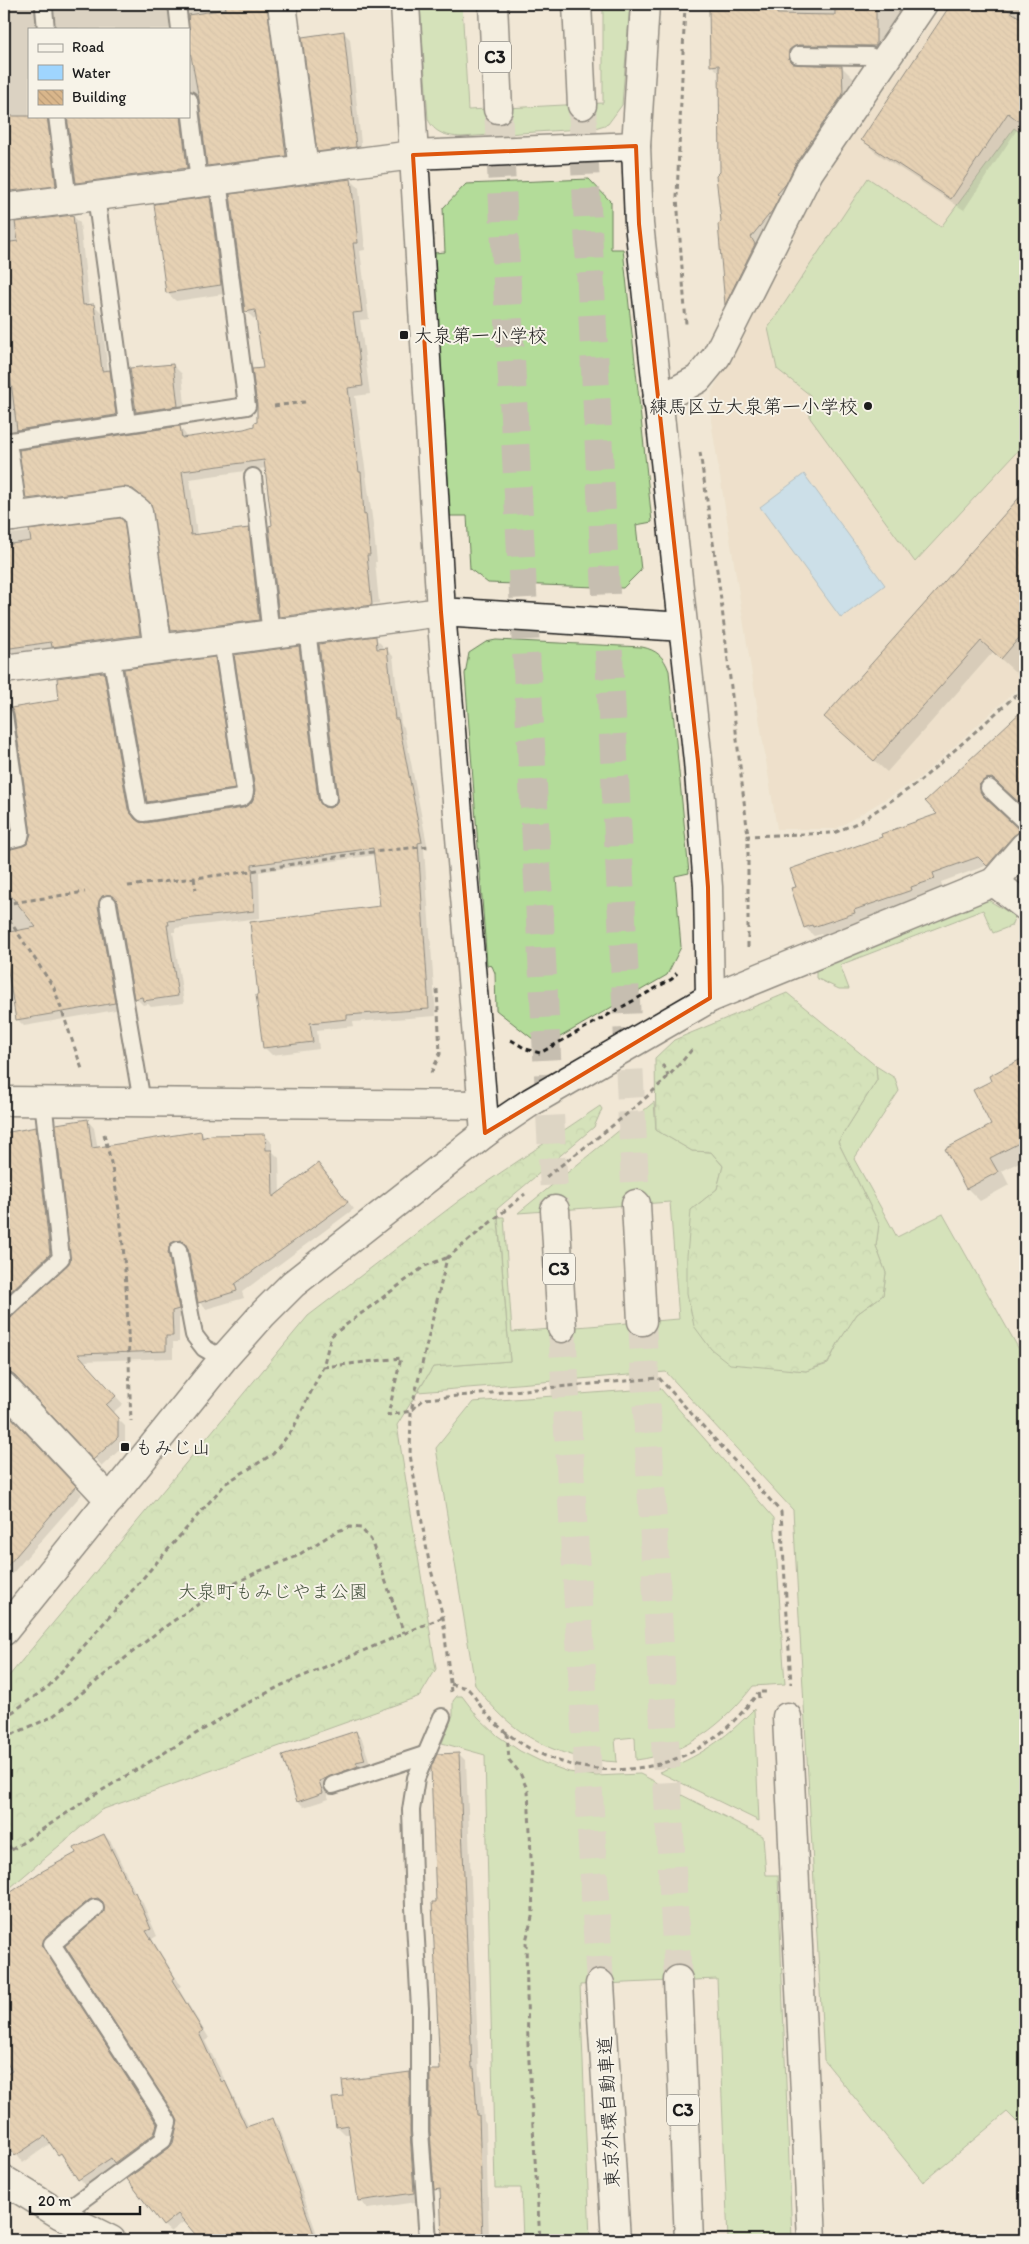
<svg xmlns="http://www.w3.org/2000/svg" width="1029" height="2244" font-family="Itim,'Klee One',sans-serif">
<defs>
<pattern id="forest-crowns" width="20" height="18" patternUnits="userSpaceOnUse" patternTransform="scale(1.25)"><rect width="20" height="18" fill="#b3dc99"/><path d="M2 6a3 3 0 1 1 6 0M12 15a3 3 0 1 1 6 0" fill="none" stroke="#99bc83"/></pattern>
<pattern id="building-back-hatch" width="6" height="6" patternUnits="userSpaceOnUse" patternTransform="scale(1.25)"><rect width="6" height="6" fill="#d9b68b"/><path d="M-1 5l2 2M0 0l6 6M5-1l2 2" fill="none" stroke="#ba9c77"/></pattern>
</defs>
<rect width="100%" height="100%" fill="#f1e7d5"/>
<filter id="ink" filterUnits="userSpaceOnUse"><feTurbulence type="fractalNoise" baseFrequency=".02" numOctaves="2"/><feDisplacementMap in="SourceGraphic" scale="10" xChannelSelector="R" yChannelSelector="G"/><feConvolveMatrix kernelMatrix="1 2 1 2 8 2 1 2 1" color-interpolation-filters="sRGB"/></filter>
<g filter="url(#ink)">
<path fill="#ead8bf" d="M943,4H1025V682L917,780L836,829H777L711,421L712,391L825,176Z"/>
<g fill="#b3dc99" stroke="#687c5a">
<path d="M420,4H462L468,110L603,103V4H630L622,105L608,124L595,128L461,137C446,136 434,133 428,119Z"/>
<path d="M1014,128L1025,136V443L915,562L810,418V395L777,369L768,328L868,178L941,227Z"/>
<path d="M589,179L611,202V249H623L652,522L636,525L641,570L623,588L488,583L470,569L467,516H450L434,253L445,252L443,208L466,184Z"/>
<path d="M496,640L642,647C657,650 664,657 669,671L689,873L675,876L681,947L667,975L543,1047L496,1010L495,973L492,966L487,965L465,674L469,653L486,642Z"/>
<path d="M988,900L1015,916L1011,926L993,933L983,910L840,965L849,989H839L816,978V970L820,967Z"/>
<path d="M876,1066L895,1078L899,1091L854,1159L897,1237L943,1214L1025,1360V2130L1007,2112L923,2182L824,2060L793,1510L666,1372L418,1392L433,1367L510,1361L498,1217H504L512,1332L679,1319L670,1202L518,1213L654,1102L656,1130L692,1151L711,1152L723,1166L717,1189L691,1210L770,1367L806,1371L828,1364L838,1343L857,1314L883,1295L886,1273L876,1246L879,1224L838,1142L877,1080Z"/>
<path d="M660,1388L774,1518L785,1684L753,1686C723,1725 686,1754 636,1760L635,1737L615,1739L617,1762C553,1758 513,1736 475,1685L436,1448L473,1402Z"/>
<path d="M457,1696H462L478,1717L498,1736L520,1751L544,1763L569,1772L596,1776L640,1774L763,1836L766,1875H778L792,2240H728L717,1979L580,1985L590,2240H523L521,2188H495L485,1755L442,1743L453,1715V1701Z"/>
<path d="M754,1709L759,1821L659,1772C699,1757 724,1740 754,1709Z"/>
</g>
<g fill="url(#forest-crowns)" stroke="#687c5a">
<path d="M787,993L876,1066L877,1080L838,1142L879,1224L876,1246L886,1273L883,1295L857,1314L838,1343L828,1363L806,1371L730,1364L711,1349L694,1326L687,1293V1256L691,1210L717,1189L723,1166L711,1152L692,1151L656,1130L655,1058L674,1040Z"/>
<path d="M600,1106L602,1109L594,1127L497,1209L510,1361L433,1367L397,1425L436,1669L420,1696L101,1810L4,1893V1682L308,1316L460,1200Z"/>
</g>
<path fill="#9fd5fe" stroke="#6b8ba4" d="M804,474L885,585L841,618L760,507Z"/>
<g fill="#0003" fill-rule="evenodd">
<path d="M4,4H178L176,29H56L54,5H50L42,29H29V116H58L62,192L4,202Z"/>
<path d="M187,4H272L293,162L215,172L208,165L200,98L196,97L189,101V34L191,28Z"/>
<path d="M731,4H926L888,57L801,63V65L842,67L854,79L855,107L738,316L726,304L719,224L723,222L721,74L711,65L730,9Z"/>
<path d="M953,4H1025V128L1020,125L964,210L875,152L863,140Z"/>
<path d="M343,32L350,39L362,153L325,158L319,151Z"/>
<path d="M68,116H187L194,175L84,189L77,182Z"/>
<path d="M351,180L359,188L365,250L360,251L369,319L360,320L370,394L355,396L373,524L377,562H375L380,613L288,625L280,617L274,527L266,468L190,479L197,536L248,530L256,537L266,627L180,639L172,631L155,509L151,503L142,497L131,494L35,507L27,499L180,427L188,438L244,430L256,427L259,423L254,371L264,369L258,318L254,319L246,311ZM379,603V606L285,618V615Z"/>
<path d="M210,198L218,207L230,293L176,301L167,293Z"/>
<path d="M73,216L80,223L89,305H94L101,312L108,372L116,378L122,422L4,442V224Z"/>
<path d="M173,365L182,374L186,415L146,421L137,412Z"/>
<path d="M1025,493V674L1022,678L993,652L887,772L826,717Z"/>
<path d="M120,520L130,529L147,642L4,657V535Z"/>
<path d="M375,638L382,645L383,649H386L393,656L401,724L404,727L428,849H424L436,1016L353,1022L354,1026L317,1030L319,1049L272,1055L265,1048L381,907L375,855L259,872L260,918L175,928V932H173L184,1003L151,1007L148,1004L143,1005L136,998L119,902L115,901L121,1009L24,1026L17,1019L8,966L4,967V851L24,848L31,840L61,701L103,673L110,680L135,817L140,823L247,808L255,799L299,648L306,655L325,808L334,807L339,797Z"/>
<path d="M214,659L223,667L243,797L157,810L148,802Z"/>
<path d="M1025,716V809L1002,787H996L990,790L988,801L1025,837L997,874L988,865L941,882L943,888L919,896L920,899L862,919L863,922L823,936L821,934L814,936L805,927L797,887L884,838L939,815L926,800L974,759L977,761Z"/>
<path d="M4,737L17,836L4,842Z"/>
<path d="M1025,1059V1159L1002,1171L1009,1185L980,1201L967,1188L992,1125V1082L990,1077Z"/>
<path d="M87,1120L94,1128L98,1149L200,1132L206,1138L265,1135L272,1143V1151L279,1158L280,1194L318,1164L354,1209L242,1292L244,1298L206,1309L199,1302L189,1247L178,1250L185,1316L179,1318V1342H173V1358L83,1361L123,1404L112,1413L125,1426V1445L102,1466L23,1383L17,1379L9,1378L4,1381V1321L11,1319L72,1262Z"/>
<path d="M36,1129L43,1136L57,1262L4,1311V1134Z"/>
<path d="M4,1411L82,1494L4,1583Z"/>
<path d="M355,1732L362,1739L371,1766L364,1773L325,1788L329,1799L304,1807L298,1801Z"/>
<path d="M459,1754L466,1761L479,2075L481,2077L484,2121L486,2124L489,2240H444L441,2195L436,2189L442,2071L438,1903Z"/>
<path d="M104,1835L111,1842L137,1896L142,1901L157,1936L152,1939L181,1986L178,1988L209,2038L205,2041L249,2127L272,2119L279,2126L319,2240H278L264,2208L222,2240H201L186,2220L171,2232L163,2225L170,2148L174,2143L179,2121L105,1905L96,1907L49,1953L164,2132L86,2186L51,2143L23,2163L4,2138V2071L34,2107L71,2078L4,1988V1913L77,1853Z"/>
<path d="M410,2073L418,2082L423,2201L368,2209L359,2200L351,2135H346L337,2126L345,2098Z"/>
</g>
<g fill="url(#building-back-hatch)" stroke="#1c1c1c">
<path d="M225,4H267L286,156L207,166L199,99L189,45L188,15L226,9Z"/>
<path d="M951,4H999L1025,21V126L1008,113L951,199L861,140Z"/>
<path d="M777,7V14L835,15V7L876,8V46L798,45L789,50V59L793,64L842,66L843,94L796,163L786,184L777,194L780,196L772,211L751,237L755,244L725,305L718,224L721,221L716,176L720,172L719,65L710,66L709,9Z"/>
<path d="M344,31L356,147L317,152L302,37Z"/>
<path d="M4,116H47L56,186L10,191L9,187L4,188Z"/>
<path d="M67,116H181L187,168L76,183Z"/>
<path d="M351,179L358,243H353L362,312L353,313L363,386L348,388L359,472H361L364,515L366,514L370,555H367L372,605L279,617L269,526L272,525L264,460L182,471L191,535L249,528L259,620L171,631L151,504L133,489L122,487L26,499L19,450L180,426L182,438L244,429L254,426V423L257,422V405L252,369L263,368L255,310L245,312L230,194Z"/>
<path d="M210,197L221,285L166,293L154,204Z"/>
<path d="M73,215L83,305L94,304L102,371L110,370L116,415L17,430L4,325V243L18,241L15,222Z"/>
<path d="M173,364L178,406L136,412L130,368Z"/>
<path d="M1025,491V631L1001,659L981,641L874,761L824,717Z"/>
<path d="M120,518L124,521L140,635L52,647L51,642L4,649V545L31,541L29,530Z"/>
<path d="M376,636L377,649L387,648L395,719H398L422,842L418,843L429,1009L347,1015V1019L310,1023L313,1042L263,1048L256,995H258L250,922L380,906L373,848L252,865L254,911L168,921L169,925H167L178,996L143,1001L142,997L134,999L118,902L111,895L102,896L98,906L115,1003L16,1020L4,947V933L36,927L4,887V851L27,844L31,834L14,714L11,708L59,700L57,678L104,672L128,809L135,819L145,823L243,808L250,804L254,798L255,790L234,655L299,646L318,799L324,807L330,808L337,802L338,797L319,644Z"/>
<path d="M215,657L235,789L147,802L124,669Z"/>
<path d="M1025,708V808L992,778L986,779L979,785L982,795L1021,831L1013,836L987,866L978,857L933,873L935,879L911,887L912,890L854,910L855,913L813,927L812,925L804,928L791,888L796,887L790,869L882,837L881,834L937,814L925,801Z"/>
<path d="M4,783L10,829L4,831Z"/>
<path d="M1025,1057V1140L990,1158L998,1172L966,1189L945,1149L991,1125L973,1090L991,1081L989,1076Z"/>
<path d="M88,1119L92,1148L201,1131L202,1138L211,1135L265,1134L266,1150H272L273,1197L318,1163L348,1202L235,1284L237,1291L198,1303L188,1248L181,1240L171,1243L168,1252L179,1309L172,1311L173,1336H166V1351L78,1354L116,1396L106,1405L118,1418V1437L93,1460L15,1376L4,1368V1321L11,1318L70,1261L56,1124Z"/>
<path d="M36,1127L50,1254L4,1298V1133Z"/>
<path d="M7,1413L76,1486L4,1570V1415Z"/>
<path d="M356,1731L365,1760L356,1762L358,1766L319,1781L323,1793L297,1802L282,1755Z"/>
<path d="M459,1753L472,2068H474L477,2115H479L483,2240H442L440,2189L434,2190L430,2131V2070H440L432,1902H436L431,1767L437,1754Z"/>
<path d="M104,1834L133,1893L135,1892L151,1929L146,1931L175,1978L172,1980L203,2031L199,2033L222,2083L225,2081L246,2127L273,2118L316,2240H200L178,2214L163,2226L127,2179L169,2148L173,2143L178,2121L65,1946L104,1912L103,1902L98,1898L89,1900L46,1936L42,1945L157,2124L154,2134L114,2163L111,2158L78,2180L61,2153L58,2155L45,2136L15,2156L4,2140V2076L12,2071L4,2059V1897L39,1873L76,1853L74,1848Z"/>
<path d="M410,2072V2132L414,2193L358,2201L348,2125L336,2127L332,2098L344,2097L342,2081Z"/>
</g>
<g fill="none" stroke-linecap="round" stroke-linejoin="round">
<g stroke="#c6beb0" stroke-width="28" stroke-dasharray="28 14" stroke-linecap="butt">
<path d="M582,105L636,1204"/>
<path d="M498,109L555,1210"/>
<path d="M642,1321L678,1980"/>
<path d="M562,1328L600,1984"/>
</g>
<g stroke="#1c1c1c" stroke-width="20">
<g id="lane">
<path d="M177,4L180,29"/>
<path d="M44,8L46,29"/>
<path d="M798,55L870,56L883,63"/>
<path d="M189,100L199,182"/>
<path d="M57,116L68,200"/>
<path d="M96,196L127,423"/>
<path d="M4,442L247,406L218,180"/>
<path d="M253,477L271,635"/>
<path d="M307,630L328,798"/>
<path d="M111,655L138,807L143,813L241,798L244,796L245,791L222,640"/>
<path d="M4,715L21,832L20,837L4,841"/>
<path d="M989,788L1025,822"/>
<path d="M108,904L142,1102"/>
<path d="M178,1250L194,1335L204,1348L223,1359"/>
<path d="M4,1311L61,1258L43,1101"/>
<path d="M333,1785L424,1755"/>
<path d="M61,2215L163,2140L168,2122L52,1944L95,1908"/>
<path d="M428,2240L420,2131V2008L414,1907L411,1810L416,1778L442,1717"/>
</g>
</g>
<g stroke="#1c1c1c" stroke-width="31">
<g id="street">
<path d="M282,4L304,169"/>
<path d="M4,208L413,155"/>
<path d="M657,401L698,379L716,357L809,172L923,4"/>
<path d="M4,454L13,517"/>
<path d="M4,518L124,502L138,512L158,649"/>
<path d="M4,669L441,612"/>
<path d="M994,882L1025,906"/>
<path d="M710,998L994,882L1025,846"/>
<path d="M4,1101L482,1105"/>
<path d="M4,1387L110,1500"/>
<path d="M787,1717L812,2240"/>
</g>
</g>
<g stroke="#1c1c1c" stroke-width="31">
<g id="secondary">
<path d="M405,4L441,612L485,1133"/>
<path d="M413,155L636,146"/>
<path d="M441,612L684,627"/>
<path d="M4,1631L223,1359L263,1314L293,1284L485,1133L531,1102L710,998L708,887L698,761L639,224L636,146L645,4"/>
<path d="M4,2180L61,2215L111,2240"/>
</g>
</g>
<g stroke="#1c1c1c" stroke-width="31">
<g id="highway">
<path d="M493,4L498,109"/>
<path d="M577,4L582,105"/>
<path d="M636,1204L642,1321"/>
<path d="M555,1210L562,1328"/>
<path d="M678,1980L689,2240"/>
<path d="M600,1984L616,2240"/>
</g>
</g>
<g stroke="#1c1c1c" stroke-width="3" stroke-dasharray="5 4" stroke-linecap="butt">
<path d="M685,4L677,197L686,324"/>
<path d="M274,406L305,402"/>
<path d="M700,452L720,591L748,836"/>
<path d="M194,878L196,890"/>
<path d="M128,886L245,872L354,854L429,846"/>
<path d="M4,904L85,892"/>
<path d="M4,912L54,988L82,1069"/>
<path d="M748,947V836L834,833L861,821L919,782L1025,687"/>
<path d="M511,1040L526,1049L540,1053L672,979L677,973"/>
<path d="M662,1065L666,1069L668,1076"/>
<path d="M431,1073L440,1054L437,989"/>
<path d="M104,1134C129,1226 127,1326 131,1421"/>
<path d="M546,1177C597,1137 653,1099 693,1048"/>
<path d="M323,1367L401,1358L388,1415L411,1411L424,1399L659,1378L781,1512L791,1684"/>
<path d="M451,1684C457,1686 464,1686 469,1690C475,1696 479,1705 485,1712C491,1719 499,1727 507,1733C566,1782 663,1782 722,1732C736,1720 747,1707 758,1693"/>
<path d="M451,1692L443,1617L429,1562L410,1455L411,1411L447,1258L525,1194"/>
<path d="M759,1698L758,1692H766"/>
<path d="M4,1718L48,1687L226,1483L273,1454L293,1429L323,1367L331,1336L425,1266L446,1258"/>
<path d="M507,1733L509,1760L520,1773L528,1791L530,1831L533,1913L526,1941L528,2045L540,2240"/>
<path d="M4,1738L52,1717L160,1630L209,1597L257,1572L295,1557L337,1531L350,1527L361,1528L371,1540L404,1633"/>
<path d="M4,1838L11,1849"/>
<path d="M4,1855L91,1797L242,1706L282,1685L443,1617"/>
</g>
<use href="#lane" stroke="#f7f3e8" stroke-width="16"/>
<use href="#street" stroke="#f7f3e8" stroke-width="28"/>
<use href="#secondary" stroke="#f7f3e8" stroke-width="28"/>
<use href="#highway" stroke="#f7f3e8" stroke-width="28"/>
</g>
</g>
<path d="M0 0H1029V2244H0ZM636,146L639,224L698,761L708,887L710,998L485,1133L441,612L413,155Z" fill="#f1e7d5" fill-opacity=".55" fill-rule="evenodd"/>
<path fill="none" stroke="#de560d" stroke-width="4" stroke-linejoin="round" d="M636,146L639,224L698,761L708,887L710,998L485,1133L441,612L413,155Z"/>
<g fill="#1c1c1c" stroke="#f7f3e8" stroke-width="2">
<rect x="399" y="330" width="10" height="10" rx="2.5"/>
<circle cx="868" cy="406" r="5"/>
<rect x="120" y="1442" width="10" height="10" rx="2.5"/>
</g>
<g text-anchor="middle" stroke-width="4" stroke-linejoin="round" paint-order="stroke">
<g fill="#f7f3e8" stroke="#5e5c59" stroke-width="1">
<rect x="479" y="41.5" width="32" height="31" rx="4"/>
<rect x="543" y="1253.5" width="32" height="31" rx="4"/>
<rect x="667" y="2094.5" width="32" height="31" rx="4"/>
</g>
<g font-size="18" font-weight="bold" fill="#1c1c1c">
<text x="495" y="63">C3</text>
<text x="559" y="1275">C3</text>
<text x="683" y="2116">C3</text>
</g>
<g font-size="19" fill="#1c1c1c" stroke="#f7f3e8" text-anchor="start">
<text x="414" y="342">大泉第一小学校</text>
<text x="858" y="413" text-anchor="end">練馬区立大泉第一小学校</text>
<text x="135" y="1454">もみじ山</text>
</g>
<g font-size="19" fill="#495642" stroke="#f7f3e8">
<text x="273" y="1598">大泉町もみじやま公園</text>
</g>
<g font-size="19" fill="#1c1c1c" stroke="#f7f3e8">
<text transform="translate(608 2112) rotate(-93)" y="7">東京外環自動車道</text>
</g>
</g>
<rect width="1029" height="2244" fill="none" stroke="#f7f3e8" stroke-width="20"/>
<rect x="10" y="10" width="1009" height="2224" fill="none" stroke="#1c1c1c" stroke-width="2" filter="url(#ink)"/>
<rect x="28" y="28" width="162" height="90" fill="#f7f3e8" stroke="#9f9d96"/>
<rect x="38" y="44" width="25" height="8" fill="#f7f3e8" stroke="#9f9d96"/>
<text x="72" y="52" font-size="15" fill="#1c1c1c">Road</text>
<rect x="38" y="65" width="25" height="15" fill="#9fd5fe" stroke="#9f9d96"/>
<text x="72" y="78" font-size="15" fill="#1c1c1c">Water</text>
<rect x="38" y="90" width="25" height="15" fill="url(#building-back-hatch)" stroke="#9f9d96"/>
<text x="72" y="102" font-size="15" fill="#1c1c1c">Building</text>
<path d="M30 2206v8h110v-8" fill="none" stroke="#1c1c1c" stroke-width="2.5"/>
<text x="38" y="2206" font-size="15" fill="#1c1c1c" stroke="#f7f3e8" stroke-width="4" paint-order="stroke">20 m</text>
</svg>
